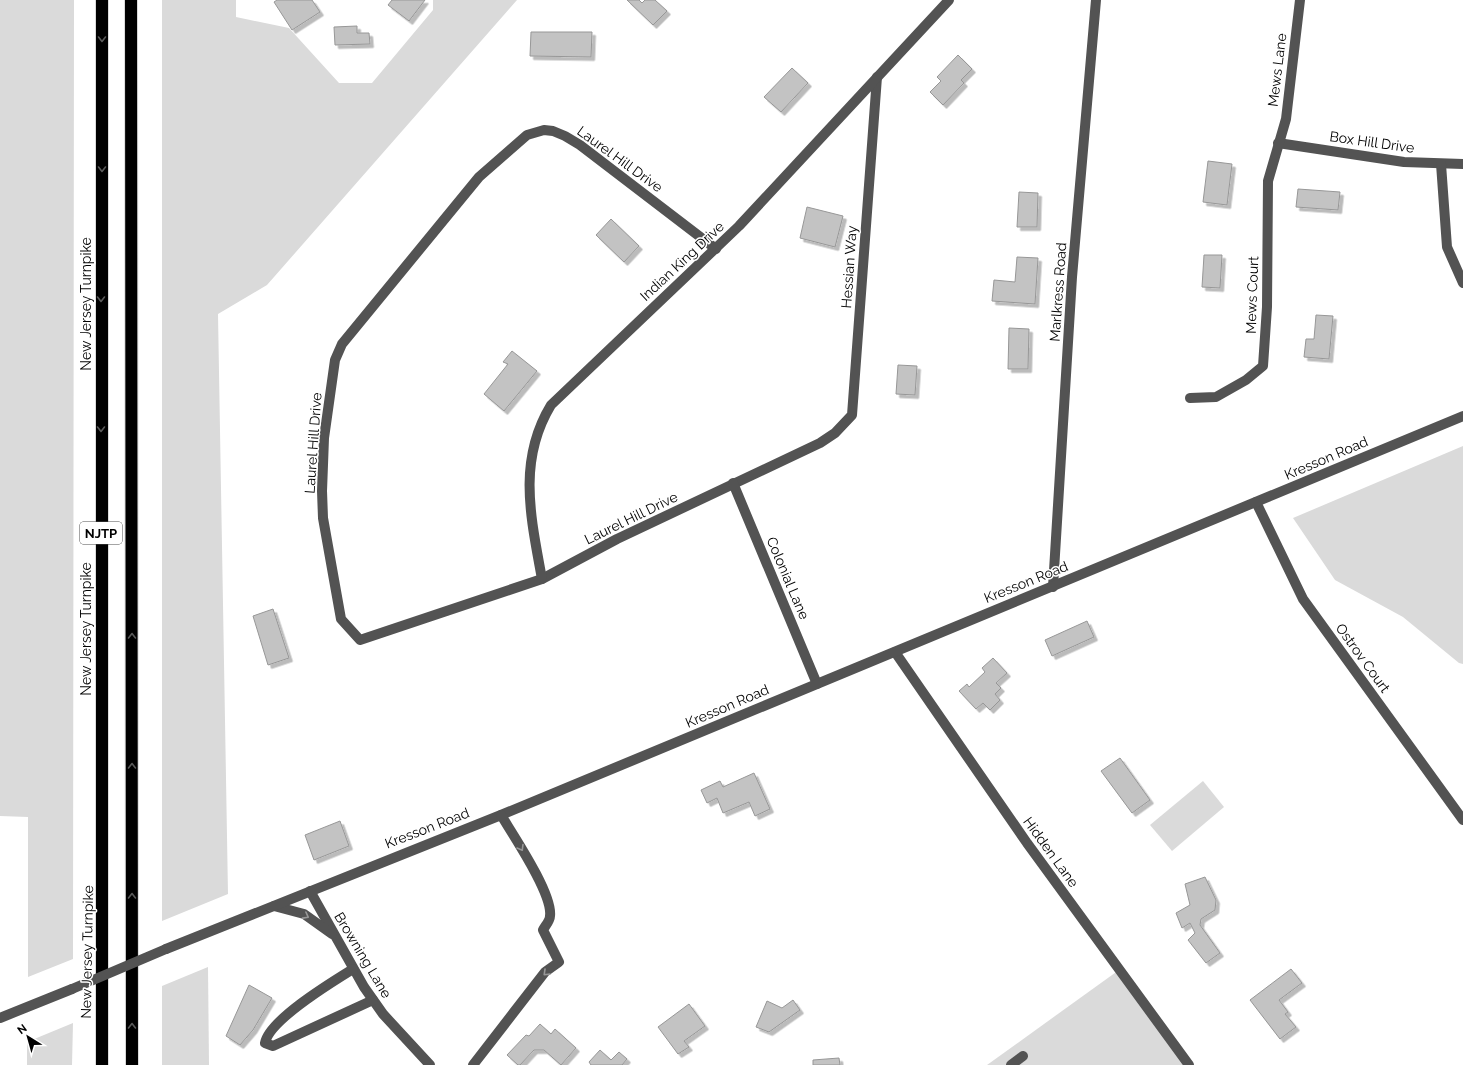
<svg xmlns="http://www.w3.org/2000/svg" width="1463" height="1065" font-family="Raleway,sans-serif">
<defs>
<filter id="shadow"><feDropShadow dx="3.5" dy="3.5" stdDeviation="0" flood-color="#0004"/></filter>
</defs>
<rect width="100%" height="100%" fill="#fff"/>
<g fill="#dadada">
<path d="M0,0H74L73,959L28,977V817L0,816Z"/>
<path d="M162,0H236V17L289,28L339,83H372L433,10V0H517L267,285L218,314L228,894L162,921Z"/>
<path d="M1463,446V664L1459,663L1403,617L1335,580L1293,518Z"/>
<path d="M1203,781L1224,807L1172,851L1150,825Z"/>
<path d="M208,967L209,1065H162V986Z"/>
<path d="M1119,970L1193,1065H987Z"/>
<path d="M73,1023L72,1065H27V1042Z"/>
</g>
<g fill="#c3c3c3" stroke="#979797" filter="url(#shadow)">
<path d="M277,0H312L320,12L292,30L274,2Z"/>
<path d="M392,0H425L409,21L388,5Z"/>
<path d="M627,0H639L642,3L645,0H655L667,11L653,25Z"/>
<path d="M357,26V33H369L370,44L335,45L334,27Z"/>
<path d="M531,32H592L591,57L530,56Z"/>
<path d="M958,55L972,69L961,80L964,83L943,105L930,92L941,81L937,77Z"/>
<path d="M792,68L808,83L781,112L764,97Z"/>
<path d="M1208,161L1232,164L1227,205L1203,202Z"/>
<path d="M1298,189L1340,192L1338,210L1296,207Z"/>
<path d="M1019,192L1038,193L1037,227H1017Z"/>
<path d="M807,207L843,216L835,247L800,238Z"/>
<path d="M611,219L639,246L624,262L596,235Z"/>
<path d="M1204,255H1222L1220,288L1202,287Z"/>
<path d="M1017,257L1038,258L1035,304L992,301L994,280L1015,282Z"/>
<path d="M1316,315L1333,316L1329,359L1304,357L1306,339H1314Z"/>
<path d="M1009,328L1029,329L1028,369H1008Z"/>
<path d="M512,351L537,371L504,411L484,394L508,364L503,362Z"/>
<path d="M898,365L917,366L915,395L896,394Z"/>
<path d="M273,609L289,658L268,665L253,616Z"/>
<path d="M1087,621L1094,637L1052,656L1045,640Z"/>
<path d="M993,658L1007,673L996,683L1001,688L995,694L1000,700L990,710L983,703L976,709L959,691L967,684L969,687L985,672L982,668Z"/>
<path d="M1120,758L1150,800L1132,813L1101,771Z"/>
<path d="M754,773L770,809L755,816L749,802L723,813L717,798L707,803L701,790L720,781L723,787Z"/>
<path d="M340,821L349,846L314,860L305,835Z"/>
<path d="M1205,877L1216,900L1215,910L1201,919L1200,925L1220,953L1206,963L1188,940L1195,933L1190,923L1182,928L1176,913L1190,905L1185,884Z"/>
<path d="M1291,969L1302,983L1279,1000L1288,1012L1285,1014L1296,1027L1280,1039L1250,1000Z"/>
<path d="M249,985L272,998L253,1030L240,1045L226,1036Z"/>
<path d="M793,1000L800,1010L769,1032L756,1027L767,1001L782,1008Z"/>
<path d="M689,1004L705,1026L684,1041L689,1047L678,1054L658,1027Z"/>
<path d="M540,1024L551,1034L555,1029L576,1048L561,1065L544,1050H534L520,1065H518L507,1055L526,1035L529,1036Z"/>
<path d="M600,1050L611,1060L619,1052L627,1059L622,1065H591L589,1062Z"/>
<path d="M839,1058L840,1065H813V1060Z"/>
</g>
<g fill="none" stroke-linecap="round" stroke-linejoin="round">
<g stroke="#dbdbdb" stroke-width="14">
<g id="highway">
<path d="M131,0L132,1065"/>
<path d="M102,1065V0"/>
</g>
</g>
<g stroke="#535353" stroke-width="10">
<path d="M1278,143L1404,162L1463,164"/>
<path d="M1441,164L1447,247L1463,283"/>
<path d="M716,249L580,145L565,136L553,131L544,130L527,135L479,177L342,344L335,360L324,438L322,491L323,518L341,619L360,640L542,579L617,539L820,443L835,433L852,415L877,77"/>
<path d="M1190,398L1216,397L1246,380L1263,366L1267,307L1268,181L1286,119L1300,0"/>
<path d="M733,483L817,684"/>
<path d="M1256,502L1303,599L1463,820"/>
<path d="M542,579C531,518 517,461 551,405L739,226L949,0"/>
<path d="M1053,587L1072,277L1096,0"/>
<path d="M895,652L1027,843L1189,1065"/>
<path d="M310,891L364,987L383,1014L430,1065"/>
<path d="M274,906L304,914L332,934"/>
<path d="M166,949L501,815L1463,416"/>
<path d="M353,969C332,982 269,1020 265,1043L273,1046L373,1000"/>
<path d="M0,1018L72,989"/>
<path d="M473,1065L545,972L559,962L543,930C545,926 550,921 550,916C553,894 513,835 501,815"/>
<path d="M1011,1065L1023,1056"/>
</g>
<use href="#highway" stroke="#000" stroke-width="12"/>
<path stroke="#535353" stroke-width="10" d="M72,989L166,949"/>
</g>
<defs><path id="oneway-chevron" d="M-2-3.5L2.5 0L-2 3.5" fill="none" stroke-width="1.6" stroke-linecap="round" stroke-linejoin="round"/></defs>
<g stroke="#595959">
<use href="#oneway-chevron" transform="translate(102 39) rotate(90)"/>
<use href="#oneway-chevron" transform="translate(102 169) rotate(90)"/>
<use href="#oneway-chevron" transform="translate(101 299) rotate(90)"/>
<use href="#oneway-chevron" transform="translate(101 429) rotate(90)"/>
<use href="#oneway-chevron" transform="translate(132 636) rotate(-90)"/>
<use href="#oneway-chevron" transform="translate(132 766) rotate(-90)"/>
<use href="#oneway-chevron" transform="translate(132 896) rotate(-90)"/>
<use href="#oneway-chevron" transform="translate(132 1026) rotate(-90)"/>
</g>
<g stroke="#989898">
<use href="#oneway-chevron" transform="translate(521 848) rotate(59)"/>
<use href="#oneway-chevron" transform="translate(306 916) rotate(28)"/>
<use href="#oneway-chevron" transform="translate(546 973) rotate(136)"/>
</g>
<g text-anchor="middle" stroke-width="3" stroke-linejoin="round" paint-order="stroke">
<rect fill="#fff" stroke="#4c4c4c" stroke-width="1" x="80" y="522" width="42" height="22" rx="3"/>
<g font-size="13" font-weight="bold" fill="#000">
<text x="101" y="538">NJTP</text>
</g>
<g font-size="14" fill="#000" stroke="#fff">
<text transform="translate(1277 70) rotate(-83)" y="5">Mews Lane</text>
<text transform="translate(1372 142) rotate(8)" y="5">Box Hill Drive</text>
<text transform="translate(620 159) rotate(36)" y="5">Laurel Hill Drive</text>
<text transform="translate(682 261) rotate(-43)" y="5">Indian King Drive</text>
<text transform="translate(849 267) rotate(-86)" y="5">Hessian Way</text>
<text transform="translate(1058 292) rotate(-86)" y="5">Marlkress Road</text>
<text transform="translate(1252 295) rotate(-88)" y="5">Mews Court</text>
<text transform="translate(86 304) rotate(-90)" y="5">New Jersey Turnpike</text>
<text transform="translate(313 443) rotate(-86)" y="5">Laurel Hill Drive</text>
<text transform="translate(1326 458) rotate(-23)" y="5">Kresson Road</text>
<text transform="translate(631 518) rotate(-26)" y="5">Laurel Hill Drive</text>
<text transform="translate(788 578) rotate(67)" y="5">Colonial Lane</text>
<text transform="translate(1026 582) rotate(-22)" y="5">Kresson Road</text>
<text transform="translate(86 629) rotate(-90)" y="5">New Jersey Turnpike</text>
<text transform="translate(1363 658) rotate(54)" y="5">Ostrov Court</text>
<text transform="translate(727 706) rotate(-23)" y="5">Kresson Road</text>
<text transform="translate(427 828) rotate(-21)" y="5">Kresson Road</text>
<text transform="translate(1051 852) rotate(54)" y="5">Hidden Lane</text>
<text transform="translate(87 952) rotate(-89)" y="5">New Jersey Turnpike</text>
<text transform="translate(363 955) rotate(59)" y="5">Browning Lane</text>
</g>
</g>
<g transform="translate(28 1037) rotate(323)" stroke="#ffffff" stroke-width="3" paint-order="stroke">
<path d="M0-3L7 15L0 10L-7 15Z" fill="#000000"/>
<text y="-6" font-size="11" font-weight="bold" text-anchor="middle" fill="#000000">N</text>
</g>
</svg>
